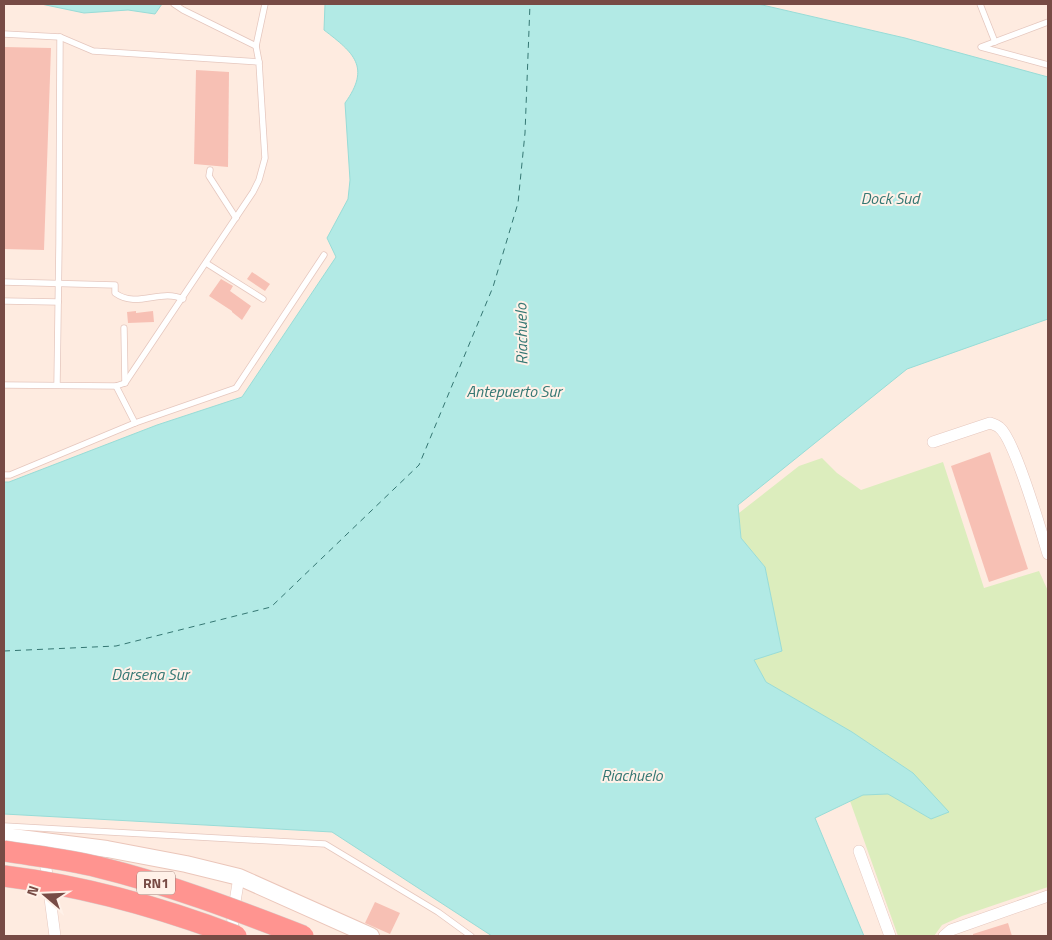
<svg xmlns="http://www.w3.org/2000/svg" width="1052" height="940" font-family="'Titillium Web',sans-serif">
<rect width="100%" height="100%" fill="#feebe0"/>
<path fill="#dcedbd" d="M822,458L837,473L861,490L943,462L984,588L1039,571L1048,591V887L962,916L942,925L934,936H898L850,801L863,795L888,794L931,819L913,773L852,732L766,682L754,660L781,651L765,567L741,538L739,513L799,466Z"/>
<g fill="#b2eae5" stroke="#98dcd7">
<path d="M41,4H162L155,14L128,10L84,13Z"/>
<path d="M325,4H758L905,38L1048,77V319L907,369L738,505L741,538L765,567L782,651L754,660L766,682L852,732L913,773L949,812L931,819L888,794L863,795L815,818L864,936H492L332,832L4,814V482H9L157,425L242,397L336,257L327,238L348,199L350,180L345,103C371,67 354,53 324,30Z"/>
</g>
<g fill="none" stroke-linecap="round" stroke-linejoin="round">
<path stroke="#357773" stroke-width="1" stroke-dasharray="6 5" stroke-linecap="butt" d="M4,651L116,646L271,607L419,465L493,287L518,203L525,133L530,4"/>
</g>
<g fill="#f7c0b4">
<path d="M4,47L51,48L44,250L4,249Z"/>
<path d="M196,70L229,72L228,167L194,164Z"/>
<path d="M252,272L270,284L265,291L247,279Z"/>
<path d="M221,279L233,286L230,291L251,306L242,320L232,312V311L209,296Z"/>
<path d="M136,311V313L153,311L154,322L128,323L127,312Z"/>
<path d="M990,452L1028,569L989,582L951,466Z"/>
<path d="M375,902L400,913L390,934L365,923Z"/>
<path d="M1008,923L1012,936H973V934Z"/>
</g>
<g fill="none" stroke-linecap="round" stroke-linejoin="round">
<g stroke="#e5c7be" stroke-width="7">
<g id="service">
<path d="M174,4L183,10L256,46"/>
<path d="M980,4L995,42"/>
<path d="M1048,22L981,47L1048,65"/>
<path d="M4,34L60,37L93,51L259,62L265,158L259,180L253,192L125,383L116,386L4,385"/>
<path d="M259,62L256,46L265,4"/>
<path d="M210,170L209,176L236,218"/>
<path d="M206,263L263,299"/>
<path d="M4,282L115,285V293C137,309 161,288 183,299"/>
<path d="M4,301L58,302"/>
<path d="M124,328L125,383"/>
<path d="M57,385L59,243L60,37"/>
<path d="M116,386L135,423L236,388L324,255"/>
<path d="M4,475H10L135,423"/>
<path d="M4,826L325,844L438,912L471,936"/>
</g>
</g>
<g stroke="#e5c7be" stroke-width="12">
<g id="minor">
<path d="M933,442L990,423C993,424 998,426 1000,428C1015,441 1041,531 1048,554"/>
<path d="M859,851L890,936"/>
<path d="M44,853L55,936"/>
<path d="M232,936L233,914L239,877"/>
<path d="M944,936L951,930L1048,896"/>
</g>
</g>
<g stroke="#ebc6ba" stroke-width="18">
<path id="secondary" d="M4,836L107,849L186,864L239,877L371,936"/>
</g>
<use href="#service" stroke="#fff" stroke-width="5.5"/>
<use href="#minor" stroke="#fff" stroke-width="11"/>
<use href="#secondary" stroke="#fff" stroke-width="16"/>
<g stroke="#d9cdcb" stroke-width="22" stroke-linecap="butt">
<g id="motorway-bridge">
<path d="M4,851C35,856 67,859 98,867C168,884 236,910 303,936"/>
<path d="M4,876C84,886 160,907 236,936"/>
</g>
</g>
<use href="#motorway-bridge" stroke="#ff9490" stroke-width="21"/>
</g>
<g text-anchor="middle" stroke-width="4" stroke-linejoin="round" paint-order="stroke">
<rect fill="#fff1e8" stroke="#a07d76" stroke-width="1" x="137" y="871.5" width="38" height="23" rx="4"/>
<g font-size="14" font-weight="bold" fill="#774b45">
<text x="156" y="888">RN1</text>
</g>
<g font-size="16" font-style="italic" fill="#357773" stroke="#fff1e8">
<text x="890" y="204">Dock Sud</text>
<text transform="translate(521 334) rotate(-91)" y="6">Riachuelo</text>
<text x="514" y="397">Antepuerto Sur</text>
<text x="150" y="680">Dársena Sur</text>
<text x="632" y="781">Riachuelo</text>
</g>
</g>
<rect width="1052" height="940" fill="none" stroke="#774b45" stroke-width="10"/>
<g transform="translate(45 895) rotate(289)" stroke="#fff1e8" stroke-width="4" paint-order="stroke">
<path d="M0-4L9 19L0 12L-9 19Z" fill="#774b45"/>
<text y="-8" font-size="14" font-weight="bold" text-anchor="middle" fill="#774b45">N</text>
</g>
</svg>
